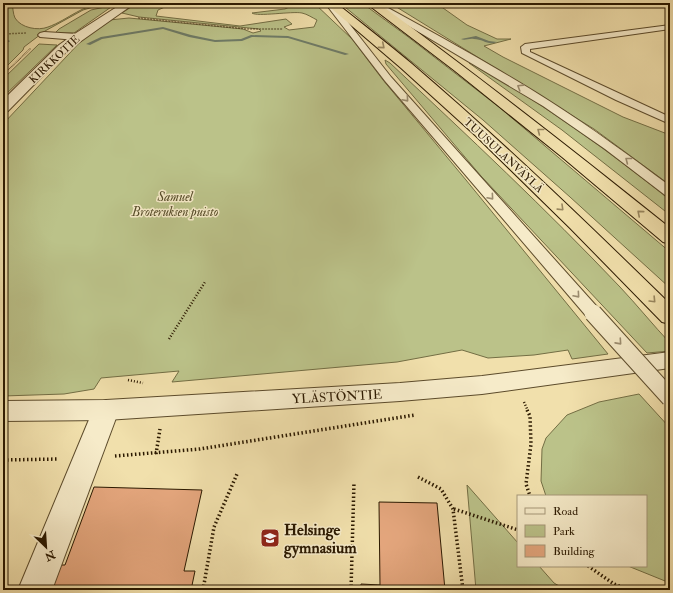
<svg xmlns="http://www.w3.org/2000/svg" width="673" height="593" font-family="'IM FELL Double Pica',serif">
<rect width="100%" height="100%" fill="#f1e0ac"/>
<filter id="stains"><feTurbulence type="fractalNoise" baseFrequency=".005" numOctaves="4"/><feColorMatrix values="0 0 0 0 .2 0 0 0 0 .09 0 0 0 0 .02 0 0 0 .5 -.17"/></filter>
<radialGradient id="worn" r=".72"><stop offset=".6" stop-color="#630" stop-opacity="0"/><stop offset="1" stop-color="#630" stop-opacity=".3"/></radialGradient>
<g fill="#bbc289" stroke="#736e44">
<path d="M3,3H12C13,8 13,14 15,18C21,28 38,31 48,27C68,20 84,3 107,3L83,10L45,31L24,47L23,50L3,70Z"/>
<path d="M137,3H174L158,10L156,16L240,26L286,19L292,24L284,27L289,30L314,27L317,20C313,18 307,14 302,13C292,11 257,17 252,13L285,9L289,7L283,3H314L352,39L383,80L466,180L608,354L572,359L568,350L534,355L488,358L462,350L397,362L172,382L179,371L101,378L94,389L64,394L3,396V124L83,39L109,20L129,18L243,29L253,33L261,31L259,29L139,17L122,13Z"/>
<path d="M340,3H362L407,36L499,107L670,252V288L570,197L483,120Z"/>
<path d="M390,3H436L467,25L497,39H511L484,46L503,57L623,117L670,135V185L594,129Z"/>
<path d="M114,5L74,33H55L59,29L91,10Z"/>
<path d="M39,44L57,45L3,97V79Z"/>
<path d="M385,60L390,63C468,136 546,209 620,287C637,305 653,325 670,343V351L647,353L481,176L386,64Z"/>
<path d="M469,63L474,64C543,104 608,150 670,200V215L562,130Z"/>
<path d="M639,394L670,428V583L628,566H646V496H546L541,481L542,449L546,438L567,415L599,402Z"/>
<path d="M467,485L518,543V566H539L554,583L566,590H476Z"/>
</g>
<g fill="none" stroke-linecap="round" stroke-linejoin="round">
<g fill="#6e7b67" fill-rule="evenodd">
<path d="M163,27L191,35L215,40L241,39L251,35L288,36L349,54L345,55L288,38L252,37L242,41L215,42L189,37L163,29L102,39L90,45L86,44L101,37Z"/>
<path d="M476,36L489,41L497,42C488,46 483,39 474,39C469,38 465,41 461,39Z"/>
<path d="M8,40L10,41L9,42L3,43V41Z"/>
</g>
</g>
<g fill="#e4a67d" stroke="#2b1900">
<path d="M94,487L202,490L184,571H195L191,590H46L55,565H65Z"/>
<path d="M379,502L437,503L445,590H361V584L380,585Z"/>
</g>
<g fill="none" stroke-linecap="round" stroke-linejoin="round">
<g stroke="#5c4b2b" stroke-width="2">
<g id="service">
<path d="M325,3H333L391,77L599,309L601,313L599,317L593,318L587,317L385,81Z"/>
<path d="M370,3H379C437,35 495,66 551,102C592,128 631,157 670,186V196L665,195L605,149L543,106Z"/>
<path d="M670,25V29L530,49V52L670,117V124L616,100L522,53L521,47L525,44Z"/>
</g>
</g>
<g stroke="#5c4b2b" stroke-width="2">
<g id="minor">
<path d="M44,32L77,34L81,35L83,37L81,39L77,40L40,37L38,35L40,33Z"/>
<path d="M106,400L115,403L119,410L52,590H18L93,410L97,403Z"/>
</g>
</g>
<g stroke="#5c4b2b" stroke-width="2">
<g id="tertiary">
<path d="M123,3H135L67,51L8,111L3,112V100L59,45L73,35Z"/>
<path d="M670,352V368L482,394L400,401L106,420L3,421V401L106,400L400,383L482,376Z"/>
</g>
</g>
<g stroke="#2b1900" stroke-width="2">
<g id="motorway">
<path d="M325,3H336C361,23 387,43 412,64C501,140 586,222 670,304V324L662,322L570,228L476,136L401,68Z"/>
<path d="M366,3H378C477,75 574,151 670,228V244L663,242L562,157L455,71Z"/>
</g>
</g>
<g stroke="#2b1900" stroke-width="1.5" stroke-dasharray="0.5 1" stroke-linecap="butt">
<path d="M138,18L247,29H283"/>
<path d="M3,34L26,33"/>
<path d="M3,75L31,48"/>
</g>
<g stroke="#2b1900" stroke-width="2.5" stroke-dasharray="1 2" stroke-linecap="butt">
<path d="M169,339L205,282"/>
<path d="M128,380L143,383"/>
<path d="M524,402L528,411"/>
</g>
<g stroke="#2b1900" stroke-width="3.5" stroke-dasharray="1.5 2.5" stroke-linecap="butt">
<path d="M527,410L530,416L531,444L526,484L530,496"/>
<path d="M156,454L160,429"/>
<path d="M115,456L200,449L415,415"/>
<path d="M3,460L58,459"/>
<path d="M418,477L441,489L453,509L463,590"/>
<path d="M454,509L518,530"/>
<path d="M588,566L614,584L629,590"/>
<path d="M203,590L214,527L237,474"/>
<path d="M351,590L354,482"/>
</g>
<use href="#service" fill="#f6ebc9" fill-rule="evenodd"/>
<use href="#minor" fill="#f6ebc9" fill-rule="evenodd"/>
<use href="#tertiary" fill="#f6ebc9" fill-rule="evenodd"/>
<use href="#motorway" fill="#f1e0ac" fill-rule="evenodd"/>
<g stroke="#5c4b2b" stroke-width="19" stroke-linecap="butt">
<path id="service-bridge" d="M593,313L670,398"/>
</g>
<use href="#service-bridge" stroke="#f6ebc9" stroke-width="17"/>
</g>
<defs><path id="oneway-chevron" d="M-2-3.5L2.5 0L-2 3.5" fill="none" stroke-width="1.6" stroke-linecap="round" stroke-linejoin="round"/></defs>
<g stroke="#98865f">
<use href="#oneway-chevron" transform="translate(382 46) rotate(40)"/>
<use href="#oneway-chevron" transform="translate(540 131) rotate(-142)"/>
<use href="#oneway-chevron" transform="translate(561 208) rotate(44)"/>
<use href="#oneway-chevron" transform="translate(640 213) rotate(-140)"/>
<use href="#oneway-chevron" transform="translate(653 300) rotate(46)"/>
</g>
<g stroke="#9b8c6f">
<use href="#oneway-chevron" transform="translate(520 87) rotate(-148)"/>
<use href="#oneway-chevron" transform="translate(406 99) rotate(49)"/>
<use href="#oneway-chevron" transform="translate(628 160) rotate(-142)"/>
<use href="#oneway-chevron" transform="translate(491 197) rotate(49)"/>
<use href="#oneway-chevron" transform="translate(577 295) rotate(49)"/>
<use href="#oneway-chevron" transform="translate(619 342) rotate(48)"/>
</g>
<defs>
<g id="school-square" transform="scale(1)"><rect x="-9" y="-9" width="18" height="18" rx="4" fill="#8f2418" stroke="#f6ebc9"/><path d="M0-5L7-2L0 1L-7-2ZM-4 1L0 2.5L4 1V4Q0 6-4 4Z" fill="#fff"/></g>
</defs>
<g fill-rule="evenodd">
<use href="#school-square" x="270" y="538"/>
</g>
<g text-anchor="middle" stroke-width="3" stroke-linejoin="round" paint-order="stroke">
<g font-size="11" fill="#2b1900" stroke="#f6ebc9">
<text transform="translate(54 59) rotate(-43)" y="4">KIRKKOTIE</text>
<text transform="translate(504 155) rotate(43)" y="4">TUUSULANVÄYLÄ</text>
</g>
<g font-size="13" font-style="italic" fill="#564c29" stroke="#f6ebc9">
<text x="175" y="201">Samuel<tspan x="175" dy="15">Broteruksen puisto</tspan></text>
</g>
<g font-size="13" fill="#2b1900" stroke="#f6ebc9">
<text transform="translate(337 396) rotate(-3)" y="5">YLÄSTÖNTIE</text>
</g>
<g font-size="16" font-weight="bold" fill="#2b1900" stroke="#f6ebc9" text-anchor="start">
<text x="284" y="535">Helsinge<tspan x="284" dy="18">gymnasium</tspan></text>
</g>
</g>
<rect width="673" height="593" fill="none" stroke="#f1e0ac" stroke-width="16"/>
<rect x="4" y="4" width="665" height="585" fill="none" stroke="#2b1900" stroke-width="2"/>
<rect x="8" y="8" width="657" height="577" fill="none" stroke="#2b1900"/>
<rect x="517" y="495" width="130" height="72" fill="#f6ebc9" stroke="#a59779"/>
<rect x="525" y="508" width="20" height="6" fill="#f6ebc9" stroke="#a59779"/>
<text x="553" y="515" font-size="12" fill="#2b1900">Road</text>
<rect x="525" y="525" width="20" height="12" fill="#bbc289" stroke="#a59779"/>
<text x="553" y="535" font-size="12" fill="#2b1900">Park</text>
<rect x="525" y="545" width="20" height="12" fill="#e4a67d" stroke="#a59779"/>
<text x="553" y="555" font-size="12" fill="#2b1900">Building</text>
<g transform="translate(46 547) rotate(155)" stroke="#f6ebc9" stroke-width="3" paint-order="stroke">
<path d="M0-3L7 15L0 10L-7 15Z" fill="#2b1900"/>
<text y="-6" font-size="11" font-weight="bold" text-anchor="middle" fill="#2b1900">N</text>
</g>
<rect width="100%" height="100%" filter="url(#stains)"/>
<rect width="100%" height="100%" fill="url(#worn)"/>
</svg>
